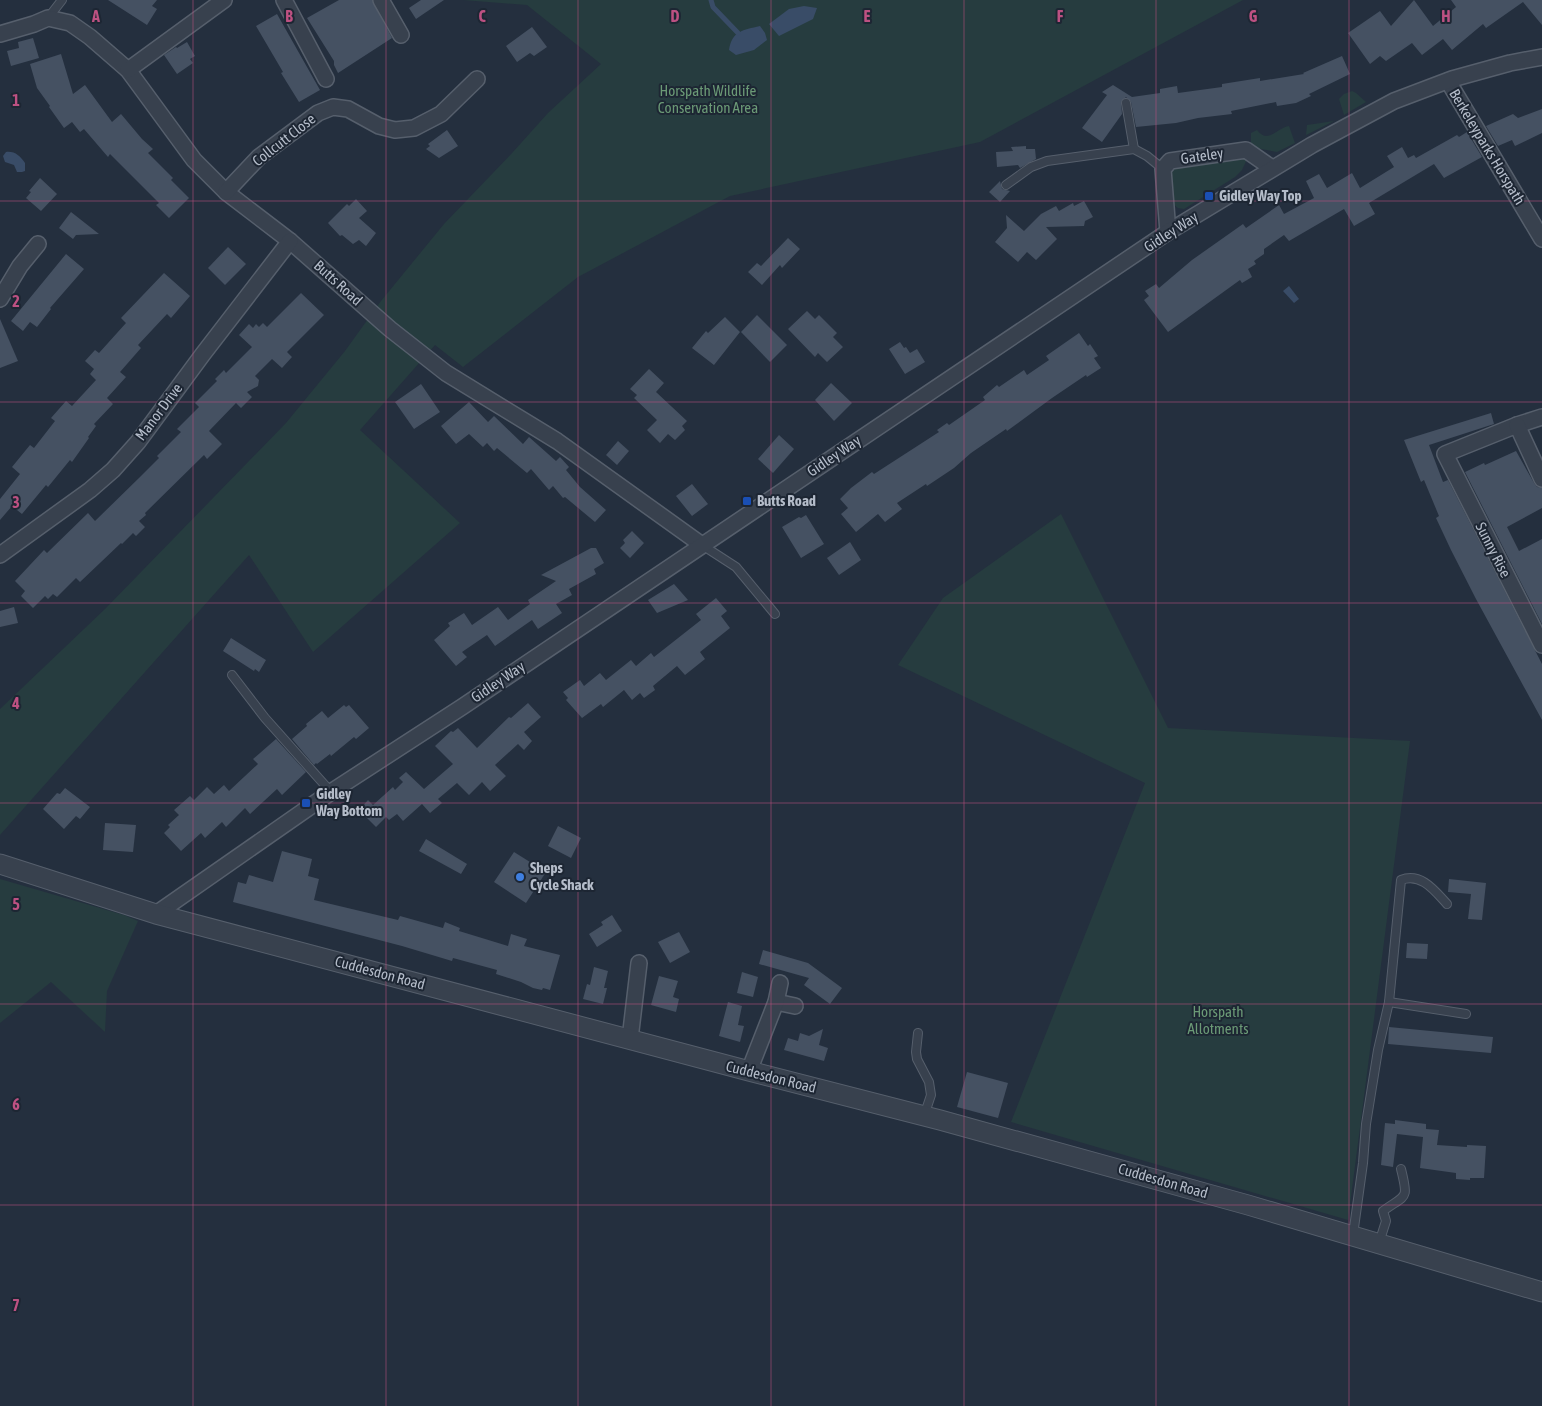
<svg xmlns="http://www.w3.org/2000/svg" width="1542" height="1406" font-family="'Asap Condensed',sans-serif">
<rect width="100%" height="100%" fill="#242f3e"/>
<g fill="#263c3f">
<path d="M463,0H1243L980,142L730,196L578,277L463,367L435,345L360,430L460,523L313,652L249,555L0,835V709L105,609L286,423L345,351L381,301L444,224L513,152L548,113L601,64L527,5Z"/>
<path d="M1352,91L1356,93L1366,102L1344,115L1339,99L1344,94Z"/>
<path d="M1334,121L1306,135L1307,125Z"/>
<path d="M1289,126L1295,143L1277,152L1251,147V133L1257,130C1268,145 1278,127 1289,126Z"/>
<path d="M1248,157L1242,170L1235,177L1184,209L1178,208L1173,204L1169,177L1175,164Z"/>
<path d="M1061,514L1168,728L1410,741L1348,1220L1011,1122L1145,783L898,665L943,598Z"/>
<path d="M0,879L124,915L138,921L107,991L105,1032L51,982L0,1023Z"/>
</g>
<g fill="#394c67">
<path d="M804,6L817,8L813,19L779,36L769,24L789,9Z"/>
<path d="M760,26L765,33L767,40L754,50L736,55L729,50C732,31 743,30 760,26Z"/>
<path d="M6,152C15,151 20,156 25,163V171L22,172H17L14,165L5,162L3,156Z"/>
<path d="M1289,286L1299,299L1294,303L1283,291Z"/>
</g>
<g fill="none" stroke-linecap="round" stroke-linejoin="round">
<path stroke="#394c67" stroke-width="5" d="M711,0L713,7L738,33"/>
</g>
<g fill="#455162">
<path d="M108,0H157L152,6L157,9L147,25Z"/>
<path d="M339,0H372L392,38L338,73L334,65V61L307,18Z"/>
<path d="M421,0H444L416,19L409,8Z"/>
<path d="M1414,0L1433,26L1456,7L1451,0H1542V25L1523,2L1486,28L1483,24L1452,50L1443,39L1422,55L1412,43L1386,61L1380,56L1370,64L1348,33L1380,11L1391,26Z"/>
<path d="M277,14L320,90L299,102L281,73L283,72L256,26Z"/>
<path d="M532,27L547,47L534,56L530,53L517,62L506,46Z"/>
<path d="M33,38L39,58L11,66L7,51L19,48L18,42Z"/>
<path d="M187,42L195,56L190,59L193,63L177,74L164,55L176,47L177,48Z"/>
<path d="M61,54L73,94L85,85L112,122L121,114L142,139L153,149L148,153L173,178L171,180L189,198L169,218L156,205L159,203L110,154L108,157L84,129L80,132L72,122L64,128L49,107L50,106L37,88L30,64Z"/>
<path d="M1342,56L1350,74L1309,94L1311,96L1296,103L1277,106L1276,102L1231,111L1232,114L1198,118L1176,123L1136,127L1131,102L1126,97L1121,102L1122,114L1102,142L1082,128L1107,95L1102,92L1113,85L1132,97L1160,93V89L1177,86L1178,93L1222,87V84L1260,78V81L1304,74L1303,73Z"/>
<path d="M1542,109V133L1515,146L1512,140L1498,146L1486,126L1513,114L1518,118Z"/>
<path d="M447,130L458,146L439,158L426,149L430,146L428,144Z"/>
<path d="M1467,132L1482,157L1444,178L1434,164L1369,203L1375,214L1354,226L1344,209L1289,241L1284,235L1264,249V254L1254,261L1256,264L1248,269L1252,277L1242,283L1240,280L1168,332L1144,300L1149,296L1145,291L1156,284L1159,288L1192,260L1243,224L1246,228L1279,205L1284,214L1314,198L1306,181L1319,174L1327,188L1352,173L1360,188L1394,167L1387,156L1402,147L1408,158L1414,155L1416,158L1457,135L1459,137Z"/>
<path d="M1026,146V149H1035L1036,159L1020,168L1018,165L997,167L996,152L1013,151L1011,147Z"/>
<path d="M40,178L57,194L41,211L26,198L31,192L29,191Z"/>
<path d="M1000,181L1002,189L1010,191L1000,202L989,192Z"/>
<path d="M356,199L367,211L359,218L376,233L366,246L359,240L353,244L342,235L340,236L328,223L347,204L349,206Z"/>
<path d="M1084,201L1093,217L1085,221L1084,226L1046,227L1057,239L1036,260L1027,252L1018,262L995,242L1007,228L1006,215L1024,231L1041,214L1056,206L1059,211L1073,203L1074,206Z"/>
<path d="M71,212L99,234L76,235L73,239L59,228Z"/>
<path d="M788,238L800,249L782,268L780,265L762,285L748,272L757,263L761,266Z"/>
<path d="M228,247L246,264L225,285L208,268Z"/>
<path d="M66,254L84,269L50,308L51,309L37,327L30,322L23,331L11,321Z"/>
<path d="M164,273L190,296L171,318L167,314L138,345L141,348L120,372L126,377L107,398L113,404L94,424L96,426L88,437L89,438L72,462L70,460L48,487L46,485L22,514L12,506L0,520V499L20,474L12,467L30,445L34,448L55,421L51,418L66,401L72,406L96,380L90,374L94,369L85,361L95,350L99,353L126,323L121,318Z"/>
<path d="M301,293L324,315L287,352L292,357L282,368L272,359L255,376L259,380L258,386L247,392L252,397L241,408L236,403L209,431L222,444L207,459L204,455L145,513L146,515L139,521L145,527L136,536L133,533L122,544L121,543L80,582L76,578L57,597L53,594L48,599L45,596L33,608L21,596L25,591L15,581L44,550L47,553L88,513L95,521L140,477L159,458L157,456L181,432L177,429L199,407L195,403L217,381L215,379L224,370L226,373L252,347L239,335L249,324L253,328L256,324L259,327L263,323L267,327Z"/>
<path d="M807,311L815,319L819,315L837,333L833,337L843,347L827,362L818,353L815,357L788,329Z"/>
<path d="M757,315L787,345L770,362L741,332Z"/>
<path d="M725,317L740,332L714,365L692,348L706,331L708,333Z"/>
<path d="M0,319L18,361L0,368Z"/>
<path d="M1079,333L1088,346L1090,344L1098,356L1094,358L1101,368L1087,377L1086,375L1052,398L1007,431L1006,429L971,453L954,468L927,486L926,484L897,503L902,509L885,522L878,514L856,532L841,514L848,508L840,499L851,488L872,472L874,474L939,432L937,430L947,423L949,425L985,400L983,397L997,385L999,387L1024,370L1027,375L1049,360L1046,356Z"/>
<path d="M900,342L904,348L906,347L910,353L917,349L925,362L905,374L889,349Z"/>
<path d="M649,369L664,383L656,392L687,421L682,426L685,430L675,440L668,434L660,443L647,430L657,420L634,398L637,395L630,389Z"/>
<path d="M831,383L852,403L834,421L815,400Z"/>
<path d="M421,384L440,412L414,429L395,402Z"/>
<path d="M469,402L488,422L494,416L523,444L529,437L556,461L560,457L569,467L566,470L580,487L606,510L595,522L565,497L563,498L553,486L549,490L531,469L527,473L497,448L494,451L487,443L483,447L469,434L456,444L441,426Z"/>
<path d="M1491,413L1494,424L1429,445L1443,482L1448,480L1542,664V720L1476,599L1451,550L1436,518L1439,516L1424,480L1421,482L1404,440Z"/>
<path d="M779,435L794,449L773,473L758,459Z"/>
<path d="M618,441L629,451L617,465L606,455Z"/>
<path d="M1516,451L1534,483L1537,487L1542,488V508L1507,527L1519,551L1542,539V624L1465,472L1484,463L1485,465Z"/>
<path d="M692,484L708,504L692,516L676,496Z"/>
<path d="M806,515L824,544L801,558L782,527L799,517L801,518Z"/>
<path d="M632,531L644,543L630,558L620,548L625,543L623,540Z"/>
<path d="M850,542L861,560L839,575L827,558Z"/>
<path d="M591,548H596L604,563L594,569L596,574L569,589L572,595L556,604L562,613L538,629L532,620L495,646L487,635L462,652L467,657L456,666L434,640L450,626L448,623L464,613L472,625L498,607L508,620L530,604L528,600L556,581L541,575Z"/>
<path d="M674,584L688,600L657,613L648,600Z"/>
<path d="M716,598L727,611L721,616L730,628L700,652L705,659L685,675L677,666L653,686L655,690L644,698L640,693L632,700L624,690L603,707L601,704L582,718L566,700L568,698L563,692L580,680L584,686L600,673L606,680L631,660L636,666L651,653L654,657L701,620L696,614Z"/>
<path d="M14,607L18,623L0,627V611Z"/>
<path d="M231,638L266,660L259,672L255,669L254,671L223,651Z"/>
<path d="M528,703L541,717L524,732L532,741L524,750L518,744L495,765L506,776L490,791L482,782L469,795L457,783L438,799L442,803L430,813L422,804L403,821L397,814L389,820L386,817L376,827L359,810L368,800L373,805L393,787L395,790L403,782L399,778L406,772L424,789L453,764L435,746L451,731L453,732L458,728L477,748L509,717L511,718Z"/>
<path d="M344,705L346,707L349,705L369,728L356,739L354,737L331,756L330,754L317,764L316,763L314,765L292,739L307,726L306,724L322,711L328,718Z"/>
<path d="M276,739L306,772L282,795L277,789L250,814L245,808L226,827L222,822L205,838L201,833L181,851L164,833L170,827L168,825L179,815L174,810L190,796L194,800L207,787L214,794L224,785L229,791L258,764L253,759Z"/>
<path d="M65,788L90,807L80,819L76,816L64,829L43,809L57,793L60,794Z"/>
<path d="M105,823L136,825L133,852L103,850Z"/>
<path d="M558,826L581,838L571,858L548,846Z"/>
<path d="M426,839L467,864L461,874L419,851Z"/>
<path d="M282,851L312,859L308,876L319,879L314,900L398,920L400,916L443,928L445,922L460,928L459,931L508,946L511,934L527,939L524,946L560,955L550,990L543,988L542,990L533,988L521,982L496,974L497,970L453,958L452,961L402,946L233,902L238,882L246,884L249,875L273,882Z"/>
<path d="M514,852L546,872L526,903L494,882Z"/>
<path d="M1449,879L1486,883L1482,920L1468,919L1471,894L1448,892Z"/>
<path d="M612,915L622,931L597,947L589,934L603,925L601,922Z"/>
<path d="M679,932L690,952L670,963L658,942Z"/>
<path d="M1407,943L1428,944L1427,959L1406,958Z"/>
<path d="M763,950L808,963L842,988L830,1004L804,985L809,978L759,964Z"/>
<path d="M594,967L608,971L604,988H607L603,1004L583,999L587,984L590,985Z"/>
<path d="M742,972L758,977L753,997L737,993Z"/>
<path d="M659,976L678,981L673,997L679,999L676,1012L651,1005Z"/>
<path d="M728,1002L742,1006L738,1025L744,1026L740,1042L719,1036Z"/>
<path d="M1389,1027L1493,1037L1491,1053L1388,1044Z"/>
<path d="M823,1029L819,1045L828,1048L824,1061L784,1050L788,1038L798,1041L800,1033L809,1036Z"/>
<path d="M967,1072L1008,1083L998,1118L957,1107Z"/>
<path d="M1395,1120L1426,1124V1129L1439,1130L1437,1145L1467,1147V1145L1486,1146L1484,1178H1470V1180L1456,1179V1173L1420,1168L1423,1137L1397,1134L1393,1167L1381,1165L1385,1123L1395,1124Z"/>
</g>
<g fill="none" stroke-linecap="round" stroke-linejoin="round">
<g stroke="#565f6c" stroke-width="10">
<g id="service">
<path d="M48,18L62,0"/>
<path d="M1126,103L1134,149"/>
<path d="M1006,185L1031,167L1047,161L1134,149L1147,156L1163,169"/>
<path d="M702,545L736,567L775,614"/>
<path d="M232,675L265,718L331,792"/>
<path d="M1389,1002L1466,1014"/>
<path d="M918,1033L916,1052L917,1059L929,1082L931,1095L924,1116"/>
<path d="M1353,1235L1363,1163L1366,1124L1378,1050L1389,1002L1401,880C1421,872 1435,891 1447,904"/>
<path d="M1379,1243L1386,1221L1383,1211C1406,1194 1409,1201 1401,1169"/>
</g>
</g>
<g stroke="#565f6c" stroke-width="18">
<g id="minor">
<path d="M284,0L326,79"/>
<path d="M381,0L401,35"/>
<path d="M0,34L34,24L48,18L70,23L90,37L128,70L194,160L226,192L290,241L390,329L446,373L557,441L702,545"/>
<path d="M128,70L224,0"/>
<path d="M1448,81L1542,239"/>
<path d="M226,192L259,157L318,113L333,107L348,109L379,126L395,130L414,128L441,114L477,79"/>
<path d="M1168,232L1163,169L1170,161L1246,150L1272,168"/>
<path d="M0,299L20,266L38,244"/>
<path d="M1542,417L1517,425L1445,454L1542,645"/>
<path d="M1517,425L1542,479"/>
<path d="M0,555L90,490L113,470L138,442L203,354L290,241"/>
<path d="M156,914L331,792L462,707L1168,232L1312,145L1394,101L1452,79L1510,63L1542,57"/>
<path d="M776,1002L795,1006"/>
<path d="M630,1039L639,963"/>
<path d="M749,1071L776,1002L780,983"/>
</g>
</g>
<g stroke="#565f6c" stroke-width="21">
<path id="tertiary" d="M0,864L156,914L749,1071L940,1120L1248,1205L1542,1292"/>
</g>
<use href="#service" stroke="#38414e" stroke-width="8"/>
<use href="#minor" stroke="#38414e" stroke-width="15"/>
<use href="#tertiary" stroke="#38414e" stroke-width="19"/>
</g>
<path fill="none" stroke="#bd5182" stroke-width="1" stroke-opacity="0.55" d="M193,0V1406M386,0V1406M578,0V1406M771,0V1406M964,0V1406M1156,0V1406M1349,0V1406M0,201H1542M0,402H1542M0,603H1542M0,803H1542M0,1004H1542M0,1205H1542"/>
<g fill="#1a4fb4" stroke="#1d2633" stroke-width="2">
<rect x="1204" y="191" width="10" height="10" rx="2.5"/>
<rect x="742" y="496" width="10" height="10" rx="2.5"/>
<rect x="301" y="798" width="10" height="10" rx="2.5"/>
</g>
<circle fill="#3f7fe0" stroke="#1d2633" stroke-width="2" cx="520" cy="877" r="5"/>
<g text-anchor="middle" stroke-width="4" stroke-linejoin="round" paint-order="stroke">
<g font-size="15" fill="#6b9a76" stroke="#1d2633">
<text x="708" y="96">Horspath Wildlife<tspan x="708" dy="17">Conservation Area</tspan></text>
<text x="1218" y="1017">Horspath<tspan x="1218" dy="17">Allotments</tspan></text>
</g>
<g font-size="15" fill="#b4bcc9" stroke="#1d2633">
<text transform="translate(284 140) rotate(-38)" y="5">Collcutt Close</text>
<text transform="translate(1487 147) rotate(59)" y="5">Berkeleyparks Horspath</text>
<text transform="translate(1202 156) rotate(-8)" y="5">Gateley</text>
<text transform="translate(1171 232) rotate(-33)" y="5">Gidley Way</text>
<text transform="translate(338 283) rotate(42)" y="5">Butts Road</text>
<text transform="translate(159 412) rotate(-53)" y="5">Manor Drive</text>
<text transform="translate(834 456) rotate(-34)" y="5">Gidley Way</text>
<text transform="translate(1493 550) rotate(63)" y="5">Sunny Rise</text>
<text transform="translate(498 682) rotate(-34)" y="5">Gidley Way</text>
<text transform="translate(380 973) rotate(15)" y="5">Cuddesdon Road</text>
<text transform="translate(771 1077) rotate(14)" y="5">Cuddesdon Road</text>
<text transform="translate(1163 1181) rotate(16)" y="5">Cuddesdon Road</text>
</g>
<g font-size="15" font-weight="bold" fill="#b4bcc9" stroke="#1d2633" text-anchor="start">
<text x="1219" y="201">Gidley Way Top</text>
<text x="757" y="506">Butts Road</text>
<text x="316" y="799">Gidley<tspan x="316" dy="17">Way Bottom</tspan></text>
<text x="530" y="873">Sheps<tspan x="530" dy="17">Cycle Shack</tspan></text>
</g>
</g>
<g font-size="16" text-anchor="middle" font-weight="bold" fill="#bd5182" stroke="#1d2633" stroke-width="4" stroke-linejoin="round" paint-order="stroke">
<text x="96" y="22">A</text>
<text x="289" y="22">B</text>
<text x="482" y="22">C</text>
<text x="675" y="22">D</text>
<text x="867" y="22">E</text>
<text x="1060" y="22">F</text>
<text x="1253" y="22">G</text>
<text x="1446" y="22">H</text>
<text x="16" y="106">1</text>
<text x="16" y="307">2</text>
<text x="16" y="508">3</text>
<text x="16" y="709">4</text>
<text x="16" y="910">5</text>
<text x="16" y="1110">6</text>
<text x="16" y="1311">7</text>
</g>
</svg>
